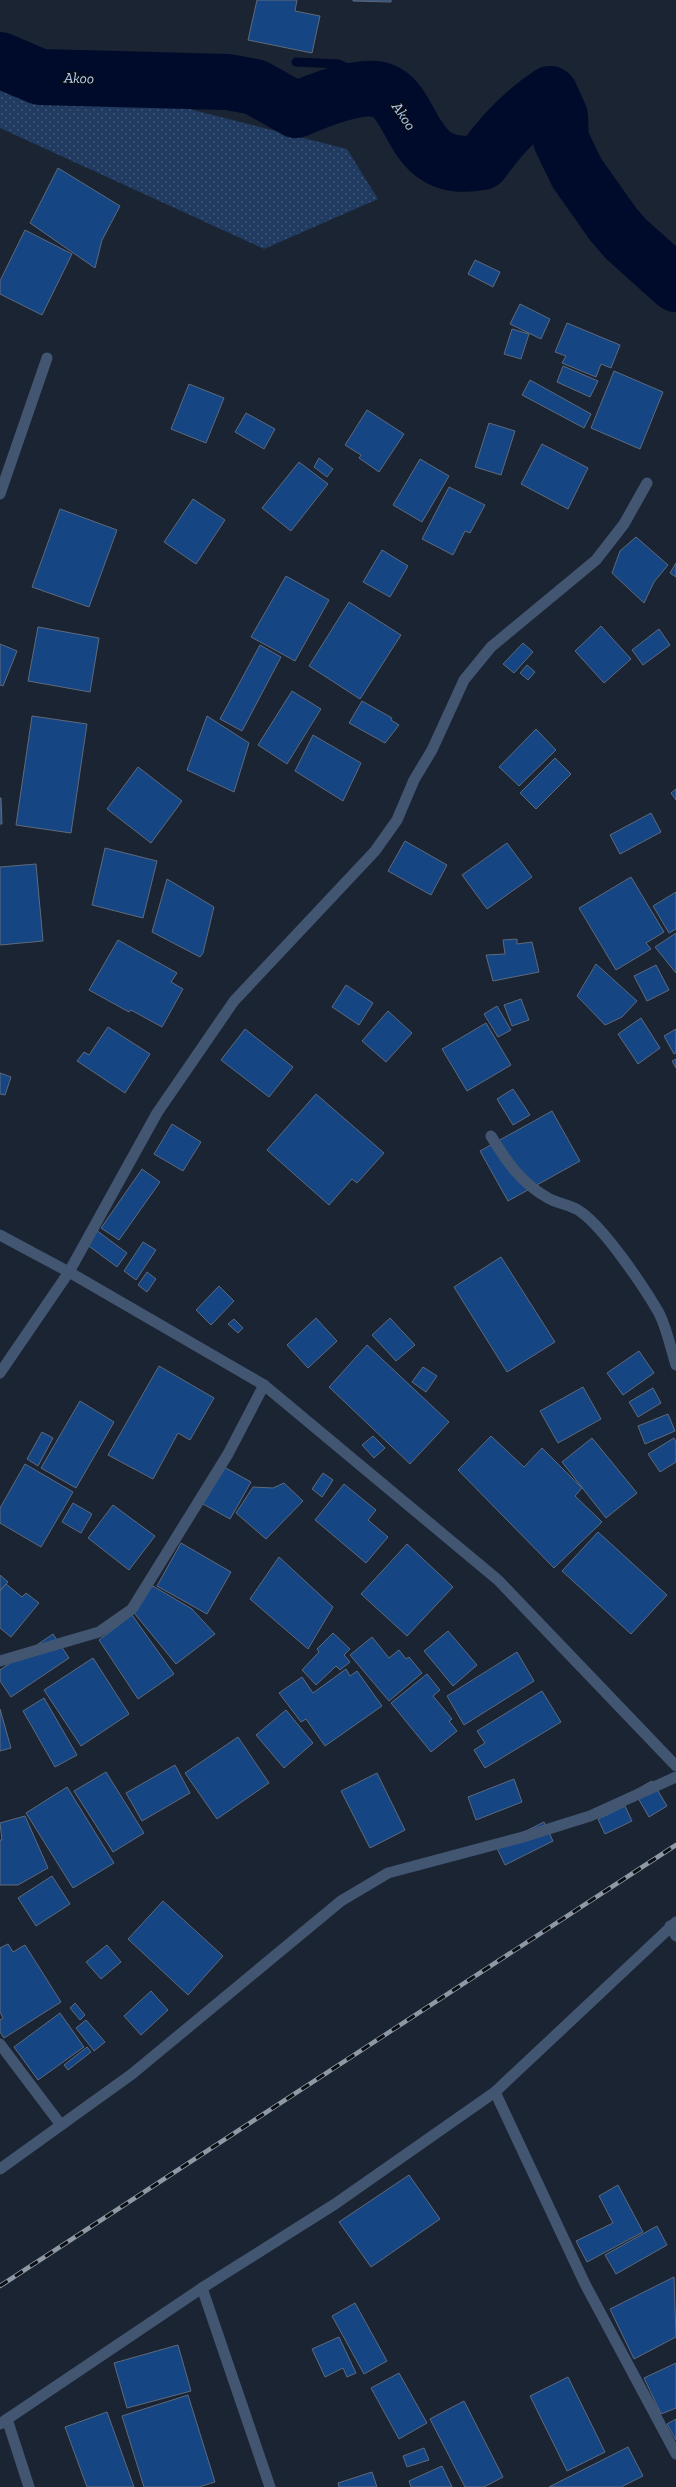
<svg xmlns="http://www.w3.org/2000/svg" width="676" height="2487" font-family="'Zilla Slab',serif">
<defs>
<pattern id="grass-dots" width="8" height="8" patternUnits="userSpaceOnUse"><rect width="8" height="8" fill="#203a60"/><path d="M2 2h.1M6 6h.1" fill="none" stroke="#405677" stroke-width="1.8" stroke-linecap="round"/></pattern>
</defs>
<rect width="100%" height="100%" fill="#1a2433"/>
<path fill="url(#grass-dots)" d="M0,39L20,66L347,149L378,199L264,249L0,128Z"/>
<g fill="none" stroke-linecap="round" stroke-linejoin="round">
<path stroke="#000a2a" stroke-width="9" d="M296,62L338,64L357,72H372L375,89"/>
<path stroke="#000a2a" stroke-width="56" d="M0,60L40,77L228,82L255,87L296,110C317,101 354,86 376,89C418,95 405,177 482,162C501,135 523,112 550,94L560,116L561,140L577,173L613,224L626,239L676,284"/>
</g>
<g fill="#164584" stroke="#5e6a7b">
<path d="M257,0H297L295,11L320,16L312,53L248,40Z"/>
<path d="M353,0H391V2L353,1Z"/>
<path d="M58,168L120,206L102,240L95,268L30,223Z"/>
<path d="M25,230L72,254L42,315L0,294V281Z"/>
<path d="M475,260L500,272L493,287L468,274Z"/>
<path d="M520,304L550,319L541,339L510,324Z"/>
<path d="M567,323L620,345L611,368L601,364L596,377L562,363L566,356L555,352Z"/>
<path d="M512,329L529,334L521,359L504,354Z"/>
<path d="M563,366L598,381L590,397L557,382Z"/>
<path d="M614,371L663,392L640,449L591,428Z"/>
<path d="M530,380L591,414L584,428L522,395Z"/>
<path d="M189,384L224,398L206,443L171,429Z"/>
<path d="M367,410L404,434L379,472L359,458L361,455L345,445Z"/>
<path d="M246,413L275,429L264,449L235,432Z"/>
<path d="M489,423L515,431L501,475L475,467Z"/>
<path d="M542,444L588,468L568,509L521,484Z"/>
<path d="M319,458L333,469L327,477L314,467Z"/>
<path d="M420,459L449,476L422,522L393,505Z"/>
<path d="M299,462L328,484L291,531L262,508Z"/>
<path d="M449,487L485,505L470,533L465,531L453,555L422,539Z"/>
<path d="M193,499L225,520L196,564L164,542Z"/>
<path d="M60,509L117,530L89,607L32,587Z"/>
<path d="M636,537L668,565L654,582L644,603L612,573L620,551Z"/>
<path d="M382,550L408,566L390,597L363,582Z"/>
<path d="M676,563V577L670,573Z"/>
<path d="M286,576L329,600L295,661L251,637Z"/>
<path d="M349,602L401,635L360,699L309,666Z"/>
<path d="M601,626L631,659L604,683L575,651Z"/>
<path d="M38,627L99,638L90,692L28,681Z"/>
<path d="M659,629L670,645L643,665L632,650Z"/>
<path d="M523,643L533,652L514,673L503,664Z"/>
<path d="M0,644L17,651L3,686L0,685Z"/>
<path d="M260,645L281,657L242,731L220,719Z"/>
<path d="M527,665L535,672L528,680L520,673Z"/>
<path d="M292,691L321,709L287,764L258,745Z"/>
<path d="M362,701L392,718L391,720L399,725L385,743L349,723Z"/>
<path d="M32,716L87,724L71,833L16,825Z"/>
<path d="M207,716L249,743L234,792L187,770Z"/>
<path d="M536,729L556,750L519,786L499,767Z"/>
<path d="M313,735L361,763L343,801L295,771Z"/>
<path d="M555,758L571,774L536,809L520,793Z"/>
<path d="M138,767L182,801L151,843L107,809Z"/>
<path d="M676,789V800L671,793Z"/>
<path d="M0,798H1L2,824H0Z"/>
<path d="M651,813L661,832L620,854L610,835Z"/>
<path d="M405,841L447,865L431,895L388,871Z"/>
<path d="M507,843L532,877L487,909L462,875Z"/>
<path d="M105,848L157,861L143,918L92,905Z"/>
<path d="M36,864L43,941L0,945V867Z"/>
<path d="M631,877L664,932L646,943L651,949L616,970L579,908Z"/>
<path d="M167,879L214,907L203,953L200,957L152,932Z"/>
<path d="M676,892V929L669,933L653,906Z"/>
<path d="M676,933V973L655,947Z"/>
<path d="M517,939V944L532,942L539,972L493,981L486,955L505,954L503,940Z"/>
<path d="M118,940L177,973L171,982L183,989L162,1027L131,1010L129,1012L89,990Z"/>
<path d="M596,964L637,1001L622,1017L605,1025L577,996Z"/>
<path d="M656,965L669,990L647,1001L634,976Z"/>
<path d="M346,985L373,1003L359,1025L332,1007Z"/>
<path d="M521,999L529,1020L512,1026L504,1005Z"/>
<path d="M497,1006L511,1030L498,1037L484,1014Z"/>
<path d="M388,1011L412,1033L386,1062L362,1041Z"/>
<path d="M641,1018L660,1048L638,1064L618,1034Z"/>
<path d="M486,1023L511,1065L467,1091L442,1049Z"/>
<path d="M108,1027L150,1054L125,1093L77,1061L84,1052L89,1055Z"/>
<path d="M245,1029L293,1067L269,1097L221,1060Z"/>
<path d="M676,1029V1053L674,1054L664,1036Z"/>
<path d="M676,1059V1068L672,1061Z"/>
<path d="M0,1073L11,1077L5,1095L0,1094Z"/>
<path d="M513,1089L530,1115L513,1125L497,1099Z"/>
<path d="M316,1094L384,1153L357,1183L352,1179L329,1205L267,1150Z"/>
<path d="M552,1111L580,1161L508,1201L480,1151Z"/>
<path d="M172,1124L201,1142L183,1171L154,1154Z"/>
<path d="M142,1169L160,1182L119,1240L101,1228Z"/>
<path d="M96,1230L127,1253L117,1267L86,1244Z"/>
<path d="M143,1242L156,1250L136,1280L124,1271Z"/>
<path d="M501,1257L555,1342L507,1372L454,1287Z"/>
<path d="M147,1272L156,1279L147,1292L138,1285Z"/>
<path d="M219,1286L234,1301L211,1325L196,1310Z"/>
<path d="M316,1318L337,1341L308,1368L287,1345Z"/>
<path d="M390,1318L415,1345L396,1361L372,1335Z"/>
<path d="M234,1319L243,1328L238,1333L228,1324Z"/>
<path d="M367,1345L449,1422L410,1464L329,1387Z"/>
<path d="M639,1351L654,1373L623,1395L607,1373Z"/>
<path d="M159,1366L214,1398L190,1440L178,1433L153,1479L108,1455Z"/>
<path d="M423,1367L437,1376L426,1392L412,1382Z"/>
<path d="M583,1387L601,1419L558,1443L540,1411Z"/>
<path d="M653,1388L661,1403L638,1417L629,1402Z"/>
<path d="M80,1401L114,1422L76,1488L41,1468Z"/>
<path d="M668,1414L675,1431L645,1444L638,1426Z"/>
<path d="M42,1432L53,1438L38,1466L27,1459Z"/>
<path d="M373,1436L385,1448L374,1458L362,1445Z"/>
<path d="M491,1436L524,1467L542,1448L582,1488L575,1496L602,1522L554,1568L458,1470Z"/>
<path d="M592,1438L637,1493L606,1518L562,1462Z"/>
<path d="M674,1438L676,1442V1462L660,1472L648,1454Z"/>
<path d="M25,1464L73,1492L41,1547L0,1523V1508Z"/>
<path d="M224,1467L251,1482L230,1519L203,1504Z"/>
<path d="M323,1473L333,1480L322,1497L312,1489Z"/>
<path d="M284,1483L303,1501L266,1539L236,1513L253,1487L273,1488Z"/>
<path d="M344,1484L376,1510L368,1520L388,1537L366,1563L315,1520Z"/>
<path d="M73,1503L92,1514L81,1533L62,1522Z"/>
<path d="M113,1505L155,1536L129,1570L88,1538Z"/>
<path d="M598,1532L667,1595L631,1634L562,1571Z"/>
<path d="M181,1543L231,1572L207,1614L157,1586Z"/>
<path d="M407,1544L453,1587L407,1636L361,1594Z"/>
<path d="M279,1557L333,1607L308,1649L250,1599Z"/>
<path d="M0,1575L8,1582L0,1591Z"/>
<path d="M6,1584L22,1597L26,1593L39,1603L11,1637L0,1628V1591Z"/>
<path d="M153,1586L192,1609L215,1634L176,1664L130,1608Z"/>
<path d="M132,1615L174,1674L138,1699L99,1640Z"/>
<path d="M448,1631L477,1665L453,1686L424,1651Z"/>
<path d="M333,1633L350,1649L344,1655L350,1662L340,1670L336,1666L316,1685L302,1670L319,1652L317,1649Z"/>
<path d="M53,1634L69,1658L11,1697L0,1681V1670Z"/>
<path d="M372,1637L389,1658L399,1650L406,1659L409,1657L422,1673L389,1701L350,1655Z"/>
<path d="M517,1652L534,1681L464,1725L447,1696Z"/>
<path d="M93,1658L129,1714L81,1746L44,1690Z"/>
<path d="M346,1669L350,1676L357,1671L382,1706L325,1746L306,1719L301,1722L279,1693L302,1677L313,1693Z"/>
<path d="M427,1674L440,1690L433,1696L452,1719L449,1721L457,1731L431,1752L391,1703Z"/>
<path d="M542,1691L561,1722L485,1768L474,1750L485,1743L477,1731Z"/>
<path d="M44,1698L77,1755L55,1767L23,1711Z"/>
<path d="M0,1709L11,1748L0,1751Z"/>
<path d="M286,1710L313,1743L284,1768L256,1735Z"/>
<path d="M238,1737L269,1783L217,1819L185,1773Z"/>
<path d="M175,1765L190,1793L142,1821L126,1793Z"/>
<path d="M106,1772L144,1833L113,1852L74,1791Z"/>
<path d="M377,1773L405,1830L370,1848L341,1791Z"/>
<path d="M514,1779L522,1802L476,1820L468,1797Z"/>
<path d="M652,1781L667,1806L649,1817L634,1791Z"/>
<path d="M67,1787L114,1863L73,1888L26,1813Z"/>
<path d="M625,1806L632,1821L605,1834L598,1819Z"/>
<path d="M25,1816L48,1868L18,1885H0V1840H2L0,1823Z"/>
<path d="M544,1822L553,1841L505,1865L496,1846Z"/>
<path d="M52,1876L70,1904L36,1926L18,1898Z"/>
<path d="M163,1901L223,1956L188,1995L128,1939Z"/>
<path d="M8,1944L13,1952L25,1945L61,2002L4,2038L0,2032V2020L3,2018L0,2012V1948Z"/>
<path d="M107,1945L121,1962L101,1979L86,1962Z"/>
<path d="M151,1991L168,2010L141,2035L124,2016Z"/>
<path d="M75,2003L85,2015L80,2020L70,2008Z"/>
<path d="M60,2013L84,2047L38,2080L14,2047Z"/>
<path d="M86,2020L105,2042L94,2051L76,2028Z"/>
<path d="M87,2047L91,2052L68,2070L64,2065Z"/>
<path d="M409,2175L440,2219L371,2267L339,2222Z"/>
<path d="M618,2185L643,2232L587,2262L576,2241L613,2223L599,2196Z"/>
<path d="M657,2226L667,2245L616,2274L605,2255Z"/>
<path d="M674,2277L676,2337L634,2359L610,2309Z"/>
<path d="M355,2303L387,2361L364,2374L332,2316Z"/>
<path d="M339,2337L356,2373L347,2377L343,2368L325,2377L312,2349Z"/>
<path d="M178,2345L191,2391L127,2408L114,2363Z"/>
<path d="M676,2363V2408L661,2414L644,2378Z"/>
<path d="M399,2373L427,2423L399,2439L371,2388Z"/>
<path d="M568,2377L605,2452L567,2471L530,2396Z"/>
<path d="M188,2395L215,2482L199,2487H144L122,2416Z"/>
<path d="M464,2401L503,2477L484,2487H465L430,2419Z"/>
<path d="M107,2412L134,2487H87L65,2427Z"/>
<path d="M676,2419V2440L667,2424Z"/>
<path d="M628,2447L643,2476L621,2487H549Z"/>
<path d="M424,2448L429,2460L407,2467L403,2456Z"/>
<path d="M442,2466L452,2487H411L409,2481Z"/>
<path d="M372,2472L377,2487H339L338,2483Z"/>
</g>
<g fill="none" stroke-linecap="round" stroke-linejoin="round">
<g stroke="#425672" stroke-width="11">
<path d="M0,494L47,358"/>
<path d="M491,1136C507,1162 521,1183 548,1198C558,1204 572,1205 581,1212C605,1229 644,1287 659,1313C667,1329 671,1349 676,1365"/>
<path d="M0,1235L69,1272L264,1385L498,1580L676,1766"/>
<path d="M0,1373L69,1272L157,1113L234,1001L375,851L397,820L414,780L432,750L464,680L491,647L596,560L624,524L647,483"/>
<path d="M0,1661L99,1632L132,1609L228,1454L264,1385"/>
<path d="M670,1926L676,1936"/>
<path d="M0,2044L61,2125"/>
<path d="M495,2092L585,2284L676,2454"/>
<path d="M0,2169L132,2074L341,1901L388,1873L523,1837L590,1816L676,1777"/>
<path d="M202,2288L270,2487"/>
<path d="M7,2419L29,2487"/>
<path d="M0,2424L202,2288L335,2204L495,2092L676,1922"/>
</g>
<g stroke="#9098a4" stroke-width="4.5">
<path id="rail" d="M0,2286L676,1845"/>
</g>
<use href="#rail" stroke="#090d14" stroke-width="3" stroke-dasharray="9" stroke-linecap="butt"/>
</g>
<g text-anchor="middle" stroke-width="3" stroke-linejoin="round" paint-order="stroke">
<g font-size="15" font-style="italic" fill="#b6d0f5" stroke="#090d14">
<text transform="translate(79 78) rotate(2)" y="5">Akoo</text>
<text transform="translate(404 116) rotate(56)" y="5">Akoo</text>
</g>
</g>
</svg>
